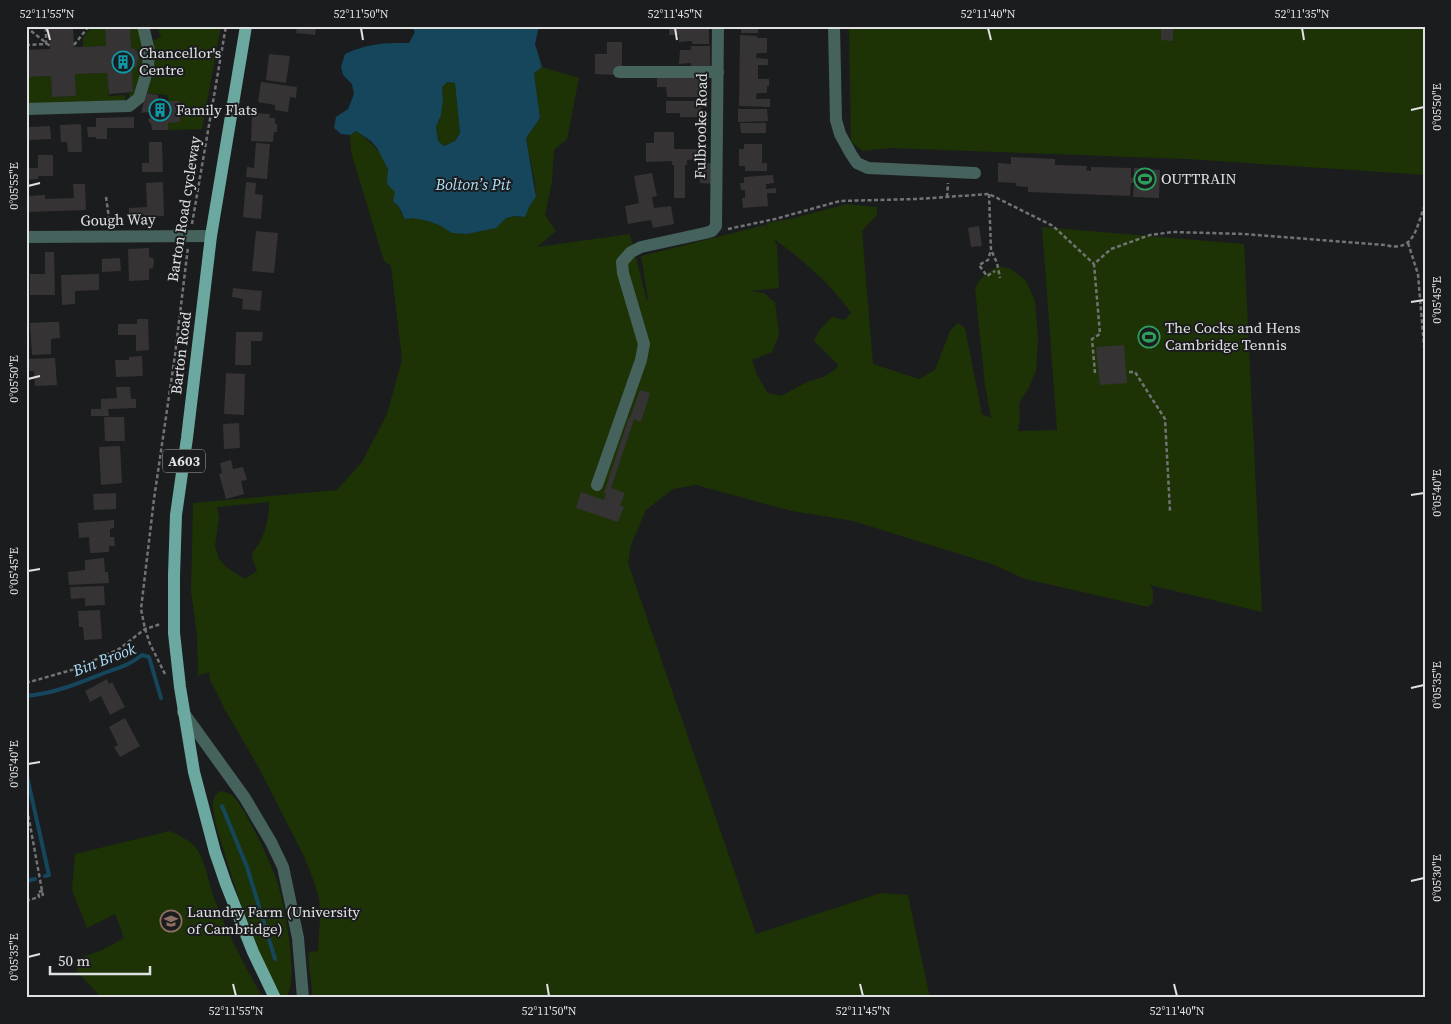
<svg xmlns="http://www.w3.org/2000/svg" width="1451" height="1024" font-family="'Source Serif 4',serif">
<rect width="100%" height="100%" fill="#1b1c1e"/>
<g fill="#1d3305" fill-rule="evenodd">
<path d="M92,26H105L106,46L83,47V38Z"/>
<path d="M130,26H138L144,48L140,85L130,102L129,93L133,92L132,69C139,65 140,59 137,51L131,47Z"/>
<path d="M157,26H221L202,129L168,130V123L180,122L179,101H169L167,95L146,93L152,41L161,37Z"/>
<path d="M849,26H1425V175L1187,159L890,148L863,151L851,142Z"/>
<path d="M542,67L579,78L567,139L554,150L552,182L545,215L556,231L537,247L630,234L647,301L648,298L641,256L765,225L768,230L766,223L790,219L847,204L877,207V215L862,231L873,364L919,379L935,370L950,331L958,323L965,328L982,414L991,418L985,385L975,288C981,277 988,272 998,266L1011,269L1026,281L1035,301L1038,337L1036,371L1028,389L1019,403L1020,419L1018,431L1057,430L1042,227L1244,244L1262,612L1150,585L1153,591V602L1148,607L1025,579L992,564L853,521L792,511L696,485L673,489L646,510L631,545L628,563L756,934L881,893L908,895L930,998H312C313,982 307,967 309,952L318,951L320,918L319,900L315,885L305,858L261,772L236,728L225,710L216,691L210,680L209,672L198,676L197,635L191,592L193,503L337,490L362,462L387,414L402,360L391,266L384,261L351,152L350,135L356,131C368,140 387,155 388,172C388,176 388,180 387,184L396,192L393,201L399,208L401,214L428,221L441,226L452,233L467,234L496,228L506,218L514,216L525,217L530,205L536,197L535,183L526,138L540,118L534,72ZM774,239C803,260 831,284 851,313L844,320L832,317L819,331L814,341L838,365L835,370L823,377L807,382L781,396L768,393L757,375L752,360L772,352L779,335L775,302L764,293L749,291L779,288L777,245ZM269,502C269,521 265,538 252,553L253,561L257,571L245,579L226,567L219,559L215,546L219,519L217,507Z"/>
<path d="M107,73L109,96L125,95V102L26,106V77L51,76L52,97L76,96L75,74Z"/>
<path d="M447,82L455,83L460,133L455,141L444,146L438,141L436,127L441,115L443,100L442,87Z"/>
<path d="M221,791C225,792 229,793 232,795C245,807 272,865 278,884C284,905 300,980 286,997H283L280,995C250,940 233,881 215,822C214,811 209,796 221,791Z"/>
<path d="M170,831C180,836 192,841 198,851C207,866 208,883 214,898C227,933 245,966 263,998H102L80,975L72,961L102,950L124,938L115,914L87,928L72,890L75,854Z"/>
</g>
<path fill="#16465b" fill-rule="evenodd" d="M412,26H539L535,44L542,67L534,73L540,118L526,138L536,197L530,205L525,217L514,216L506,218L496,228L467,234L452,233L441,226L428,221L412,218L405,219L399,207L393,201L395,192L387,184L388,169L377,148L371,141L356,131L350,135L341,134L334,128L336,117L348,109L354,94L352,84L343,75L341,67L345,54C369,43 384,43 409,43L415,32ZM447,82L455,83L460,133L455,141L444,146L438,141L436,127L441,115L443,100L442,87Z"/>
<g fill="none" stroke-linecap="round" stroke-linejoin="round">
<g stroke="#16465b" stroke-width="4">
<path d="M26,696C53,694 79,683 104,673C120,667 128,666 142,655L149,657L161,698"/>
<path d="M26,772L49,875L45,876"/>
<path d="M222,806L247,867L275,959"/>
<path d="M26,881L35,879"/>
</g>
</g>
<g fill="#363335">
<path d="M49,26H73L74,47L106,46L105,26H130L131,47L137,51L139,58L136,67L132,69L133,92L109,94L107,73L75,74L76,96L52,97L51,76L26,77V50L50,49Z"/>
<path d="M297,26H316L315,35L296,33Z"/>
<path d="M709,26V44H692V41L679,42V35H669V27Z"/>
<path d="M741,26H774V28H758V33H741Z"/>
<path d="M1161,26H1173V41L1161,40Z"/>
<path d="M740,35L757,36V38H767V53H757L756,58L768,59V65H758V79H769V86H767V93H757L756,99H770V107L739,106Z"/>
<path d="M607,42H622V69L616,75L595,74V54H607Z"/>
<path d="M691,46H710V68H691V63L679,64L680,50H691Z"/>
<path d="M269,54L290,56L286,83L266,80Z"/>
<path d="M657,76H705V97H667L666,87H657Z"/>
<path d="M261,82L297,87L296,98L290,97L288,112L275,110V105L258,102Z"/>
<path d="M146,93L158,95V108H164L163,101H179L180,122L168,123V130H152L151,124L148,120L150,118L149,112L141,113Z"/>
<path d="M666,101H702V117H680V113H666Z"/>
<path d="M738,109H767L768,121L738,122Z"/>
<path d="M252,113L270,114L269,118H275V124H277V132H274L273,142L251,141Z"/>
<path d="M134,117V128H107V139H96V137H88L87,127H96V118Z"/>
<path d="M26,122H29V127L50,126L51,139L29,140V135H26Z"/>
<path d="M740,123H766V133H741Z"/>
<path d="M81,124L82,152H68L67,142H61L60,125Z"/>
<path d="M654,132H674V149H699V159L687,160V165H685V198H674V165H672V161L646,162V143H654Z"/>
<path d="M149,142H162L163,172H142V163H149Z"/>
<path d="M256,143L270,144L267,179L246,177L247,167L254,168Z"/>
<path d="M744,144H762V163H767V171H745V166H739V149H744Z"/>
<path d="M38,155H53V176H38V179L26,180V168H38Z"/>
<path d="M1011,157L1055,159V165L1087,166L1086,170L1091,171V167L1131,168V178H1134V168L1160,170L1159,198L1133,197L1134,183H1131L1130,196L1028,192V187L1016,186V183L998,182V163L1011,164Z"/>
<path d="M700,163H712V184L700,183Z"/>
<path d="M652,173L657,196L652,197L654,208L671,206L674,224L653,228L651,220L628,224L625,206L639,203L634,176Z"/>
<path d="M773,175L774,183L766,184V189L776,188V193H767L768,206L743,208L742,198H745V190H741L740,183H744V177Z"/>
<path d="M163,182L164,216L129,217V208L147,207L146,183Z"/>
<path d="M246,182L256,183L255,194L263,195L261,219L243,217Z"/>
<path d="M73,184H85L86,210L26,212V198H28V196L45,195V199L74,198Z"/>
<path d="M979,226L982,246L971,247L968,228Z"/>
<path d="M256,231L278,233L274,273L252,271Z"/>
<path d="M149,248V257L153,258L154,261L153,268L149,269V280L129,281L128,249Z"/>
<path d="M45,252H54L55,295H30V274H45Z"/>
<path d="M120,258L121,271L102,272V259Z"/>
<path d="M99,274V290L75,291V304L62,305L61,275Z"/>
<path d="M233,288L262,291L260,311L242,309L243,299L232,297Z"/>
<path d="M137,319H148L149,350L136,351V335H118V324H137Z"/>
<path d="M50,322H59L60,338L51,339V354L32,355L30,323Z"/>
<path d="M236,332H263L262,341H251V365H235Z"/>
<path d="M1124,345L1127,383L1100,385L1096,347Z"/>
<path d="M142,356L143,376L116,377L115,360H129V357Z"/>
<path d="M55,358L57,385L35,386L34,371H26V359Z"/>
<path d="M226,373L245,374L244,415L224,414Z"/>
<path d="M116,387H130L131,399H136V408L108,409L109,416H91V409H101V399L117,398Z"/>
<path d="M640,390L650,393L641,422L634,419L611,488L625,493L620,505L624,507L618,522L576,508L581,492L604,500L606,494L604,493L629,417L630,418Z"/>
<path d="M104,417H124L125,441H105Z"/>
<path d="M239,423L240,448L224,449L223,424Z"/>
<path d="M120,446L122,483L101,485L99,447Z"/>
<path d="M231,460L233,469L243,467L247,480L241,481L244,494L226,499L219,474L222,473L220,463Z"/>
<path d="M116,493V509L94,510L93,494Z"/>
<path d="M114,520V528L110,529V537H114L115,546H109V552L90,553L89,537L79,538L78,523Z"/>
<path d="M104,558L105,572H108L109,583L69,585L68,572L85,570V560Z"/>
<path d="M104,586L105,605L85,606V598L71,599L70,587Z"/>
<path d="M100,610L102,639L84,640L83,627H79L78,611Z"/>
<path d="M107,679L109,684L112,682L125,707L110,715L101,696L90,702L85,691Z"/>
<path d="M125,718L140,746L120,757L114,747L118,745L109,727Z"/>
</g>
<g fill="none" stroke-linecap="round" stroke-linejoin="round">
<g stroke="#727375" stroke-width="2.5" stroke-dasharray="4 2.5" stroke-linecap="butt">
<path d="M26,27L50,46"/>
<path d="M26,45L46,44V26"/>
<path d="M74,45L89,26"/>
<path d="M989,194L991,250L988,260L979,265L987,276L995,271"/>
<path d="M106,197L110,225"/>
<path d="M947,197L948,183"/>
<path d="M192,224L226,26"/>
<path d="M728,229L775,219L840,201L917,199L989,194L1053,226L1094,264"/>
<path d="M1408,243L1418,274L1425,358"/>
<path d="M992,252L997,263L1000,278"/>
<path d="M1129,372H1135L1165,419L1170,511"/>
<path d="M1095,373L1092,339L1100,334L1094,264L1111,249L1150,235L1173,232L1244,234L1385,245C1415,253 1416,227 1425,205"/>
<path d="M165,674L150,644L145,629L141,609L154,499L175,355L188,247"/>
<path d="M26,683L75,669L119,649L145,629L161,624"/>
<path d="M26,803L43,896"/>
<path d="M26,901L39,897L38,892L43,891"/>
</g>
<g stroke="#45625d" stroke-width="12">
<path d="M834,26L836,120L840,134L851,154L857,163L868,168L975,173"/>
<path d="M619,72H718"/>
<path d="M26,109L129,106L139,98L148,68L149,51L143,26"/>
<path d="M26,237L211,236"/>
<path d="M597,485L641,360L644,344L623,273L622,262L631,252L641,247L705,233L712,231L716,226L718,26"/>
<path d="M183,712L245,798L271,842L283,867L298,938L303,998"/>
</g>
<path stroke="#6ba9a0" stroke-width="12" d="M246,26L211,236L187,438L176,515L174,575V633L180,687L194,772L215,852L226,884L253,952L275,998"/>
</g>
<path fill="none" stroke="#e0e1e2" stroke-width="2" d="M47,28L50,40M361,28L363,40M675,28L677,40M988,28L991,40M1302,28L1304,40M1411,110L1424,107M28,186L40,183M1411,302L1424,300M28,379L40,376M1411,495L1424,493M28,571L40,569M1411,688L1424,685M28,764L40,762M1411,881L1424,878M28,957L40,954M233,984L236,996M547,984L549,996M860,984L863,996M1174,984L1177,996"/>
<defs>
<g id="building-ring" transform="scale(1.125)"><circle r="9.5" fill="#1b1c1e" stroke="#0f9aa8" stroke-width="1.5"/><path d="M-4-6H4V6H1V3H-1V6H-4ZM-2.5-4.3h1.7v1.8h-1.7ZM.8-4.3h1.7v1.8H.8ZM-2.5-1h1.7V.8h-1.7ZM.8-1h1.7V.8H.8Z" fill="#0f9aa8"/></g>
<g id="stadium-ring" transform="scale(1.125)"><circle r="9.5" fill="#1b1c1e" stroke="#2e9e5b" stroke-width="1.5"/><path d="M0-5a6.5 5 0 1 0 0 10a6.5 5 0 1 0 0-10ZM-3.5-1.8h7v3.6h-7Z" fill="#2e9e5b"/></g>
<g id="university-ring" transform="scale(1.125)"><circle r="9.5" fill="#1b1c1e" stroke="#8d6e63" stroke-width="1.5"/><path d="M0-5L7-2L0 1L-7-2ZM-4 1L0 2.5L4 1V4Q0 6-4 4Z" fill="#8d6e63"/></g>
</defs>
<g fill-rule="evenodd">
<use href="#building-ring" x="123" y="62"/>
<use href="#building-ring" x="160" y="110"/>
<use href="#stadium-ring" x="1145" y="179"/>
<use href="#stadium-ring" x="1149" y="337"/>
<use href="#university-ring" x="171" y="921"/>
</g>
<g text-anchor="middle" stroke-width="4" stroke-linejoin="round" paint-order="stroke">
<rect fill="#1b1c1e" stroke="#a5a6a7" stroke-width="1" x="163" y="449.5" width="42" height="23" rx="4"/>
<g font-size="14" font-weight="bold" fill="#e0e1e2">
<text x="184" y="466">A603</text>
</g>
<g font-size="15" fill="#e0e1e2" stroke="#1b1c1e" text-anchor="start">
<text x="139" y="58">Chancellor's<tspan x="139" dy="17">Centre</tspan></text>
<text x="176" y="115">Family Flats</text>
<text x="1161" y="184">OUTTRAIN</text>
<text x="1165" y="333">The Cocks and Hens<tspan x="1165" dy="17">Cambridge Tennis</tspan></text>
<text x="187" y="917">Laundry Farm (University<tspan x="187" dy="17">of Cambridge)</tspan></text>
</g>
<g font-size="15" fill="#e0e1e2" stroke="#1b1c1e">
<text transform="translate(701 126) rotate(-89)" y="5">Fulbrooke Road</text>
<text transform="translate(184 209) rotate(-81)" y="5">Barton Road cycleway</text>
<text transform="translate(118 220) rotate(-1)" y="5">Gough Way</text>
<text transform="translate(181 353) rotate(-83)" y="5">Barton Road</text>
</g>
<g font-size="16" font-style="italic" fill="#abdff9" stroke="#1b1c1e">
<text x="473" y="190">Bolton’s Pit</text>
<text transform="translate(104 659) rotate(-21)" y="6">Bin Brook</text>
</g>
</g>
<rect width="1451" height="1024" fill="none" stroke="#1b1c1e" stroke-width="55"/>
<path d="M50 966v8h100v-8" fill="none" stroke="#e0e1e2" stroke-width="2.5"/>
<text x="58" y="966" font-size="15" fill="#e0e1e2" stroke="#1b1c1e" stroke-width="4" paint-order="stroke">50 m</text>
<rect x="28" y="28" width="1396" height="968" fill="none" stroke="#e0e1e2" stroke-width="2"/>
<g font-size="12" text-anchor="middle" fill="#e0e1e2">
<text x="47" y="18">52°11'55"N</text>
<text x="361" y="18">52°11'50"N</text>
<text x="675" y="18">52°11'45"N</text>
<text x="988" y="18">52°11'40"N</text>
<text x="1302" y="18">52°11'35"N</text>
<text transform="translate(1437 107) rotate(-90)" y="4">0°05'50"E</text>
<text transform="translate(14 186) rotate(-90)" y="4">0°05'55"E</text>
<text transform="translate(1437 300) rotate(-90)" y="4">0°05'45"E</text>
<text transform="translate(14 379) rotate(-90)" y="4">0°05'50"E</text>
<text transform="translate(1437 493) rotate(-90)" y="4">0°05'40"E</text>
<text transform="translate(14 571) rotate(-90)" y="4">0°05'45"E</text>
<text transform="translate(1437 685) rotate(-90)" y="4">0°05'35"E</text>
<text transform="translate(14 764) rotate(-90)" y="4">0°05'40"E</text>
<text transform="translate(1437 878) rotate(-90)" y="4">0°05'30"E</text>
<text transform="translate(14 957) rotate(-90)" y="4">0°05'35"E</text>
<text x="236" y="1015">52°11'55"N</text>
<text x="549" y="1015">52°11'50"N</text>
<text x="863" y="1015">52°11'45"N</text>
<text x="1177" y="1015">52°11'40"N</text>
</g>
</svg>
